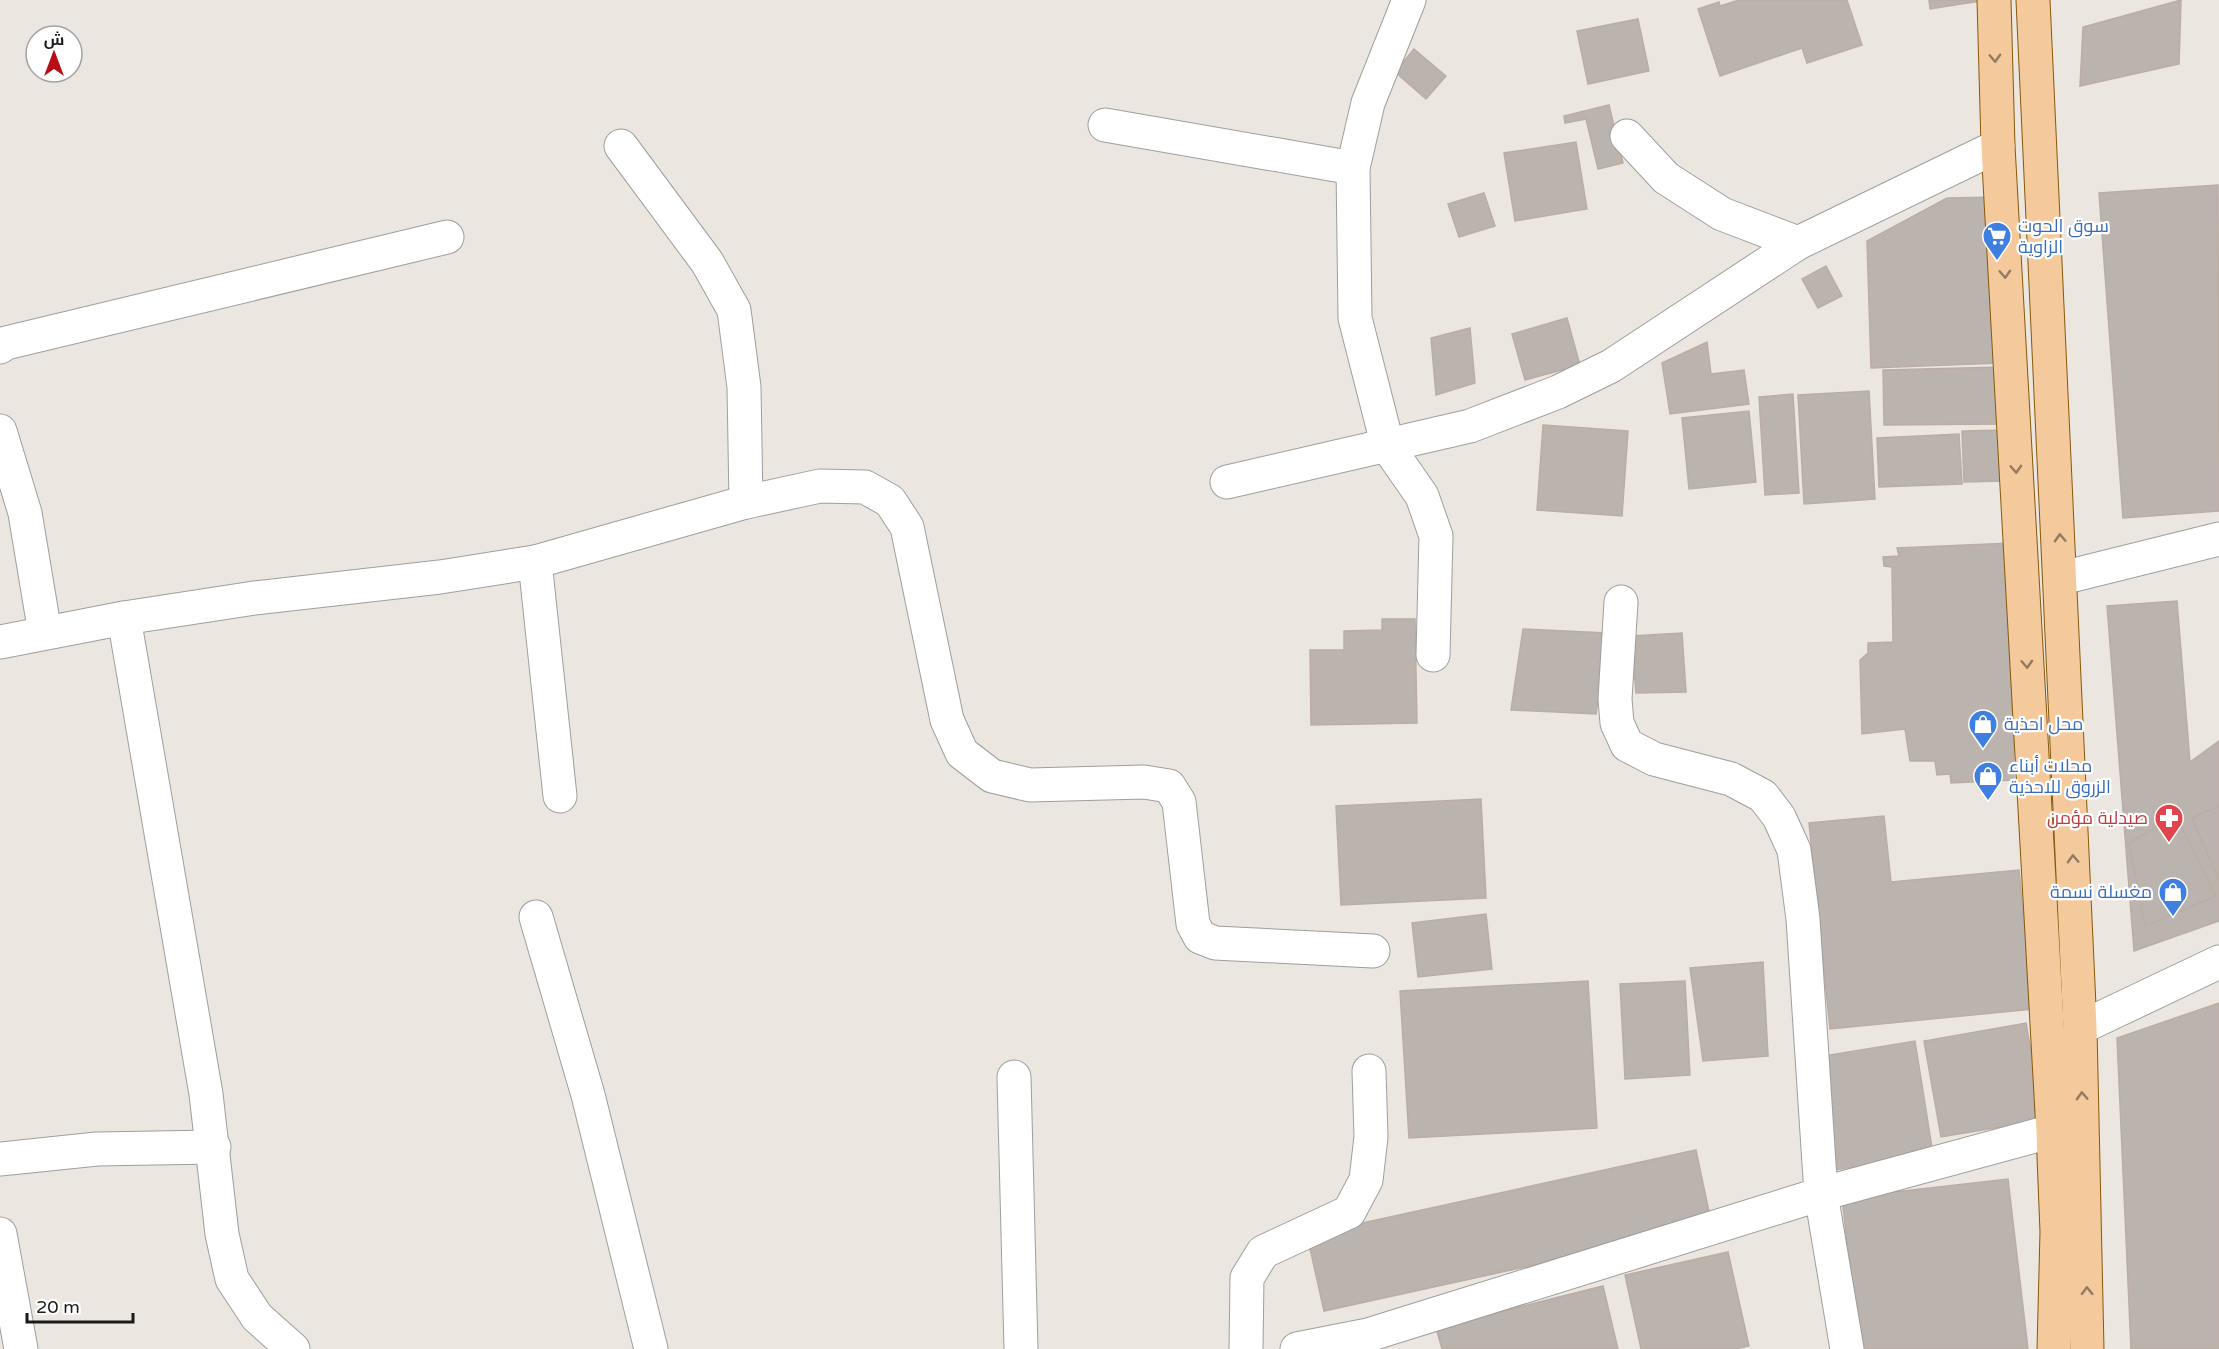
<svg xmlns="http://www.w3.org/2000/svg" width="2219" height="1349" font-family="'Varela Round',Cairo,sans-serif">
<rect width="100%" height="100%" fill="#ebe7e0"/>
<g fill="#bbb3ad" stroke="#bcada4" stroke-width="1.5">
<path d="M1739,0H1847L1862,45L1807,63L1802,48L1720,76L1698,9L1719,2L1720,6Z"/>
<path d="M1929,0H1987L1930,9Z"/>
<path d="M2181,0L2179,64L2080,86L2083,27Z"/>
<path d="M1638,19L1649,71L1588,84L1577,31Z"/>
<path d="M1414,49L1446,76L1426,99L1395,72Z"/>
<path d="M1609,105L1623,163L1598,169L1586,119L1565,123L1564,116Z"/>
<path d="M1576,142L1587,209L1515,221L1504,153Z"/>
<path d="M2218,185L2219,511L2123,518L2099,193Z"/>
<path d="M1484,193L1495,226L1459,237L1448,204Z"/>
<path d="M1996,197L2001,363L1871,368L1867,241L1947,198Z"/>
<path d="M1826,266L1842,296L1818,308L1802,279Z"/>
<path d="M1567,318L1580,365L1525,380L1512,334Z"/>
<path d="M1470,328L1475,383L1436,395L1431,338Z"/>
<path d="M1707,342L1711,374L1744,370L1749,404L1670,414L1662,363Z"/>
<path d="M2001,367L2002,424L1884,425L1883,370Z"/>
<path d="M1869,391L1875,499L1804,504L1798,395Z"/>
<path d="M1793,394L1799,493L1765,495L1759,397Z"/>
<path d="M1749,411L1756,482L1689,489L1682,418Z"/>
<path d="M1543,425L1628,431L1622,516L1537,510Z"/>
<path d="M2004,430L2006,481L1964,482L1962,431Z"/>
<path d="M1959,434L1962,484L1879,487L1877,438Z"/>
<path d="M2011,543L2014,780L1951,783L1950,774L1937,775L1935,761H1910L1905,729L1862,734L1860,660L1868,653V643L1893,642L1892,567L1884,566L1883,557L1899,556L1897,548Z"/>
<path d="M2177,601L2190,762L2219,741V921L2134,951L2107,606Z"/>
<path d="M1382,619H1415L1417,723L1311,725L1310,650H1344V631L1382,630Z"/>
<path d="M1523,629L1607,633L1596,714L1511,710Z"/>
<path d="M1682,633L1686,692L1636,693L1631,636Z"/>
<path d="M1481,799L1486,898L1341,905L1336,806Z"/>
<path d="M2219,806V878H2218L2192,818Z"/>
<path d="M1884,816L1891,882L2019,870L2033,1009L1830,1029L1809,823Z"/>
<path d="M2176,816L2216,896L2145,926L2129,843Z"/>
<path d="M1486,914L1492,969L1418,977L1412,923Z"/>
<path d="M1763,962L1768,1056L1703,1061L1690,968Z"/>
<path d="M1588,981L1597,1128L1409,1138L1400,991Z"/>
<path d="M1685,981L1690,1075L1625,1079L1620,984Z"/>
<path d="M2219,1003V1349H2131L2117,1038Z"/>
<path d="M2026,1023L2043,1120L1941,1137L1924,1041Z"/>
<path d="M1915,1041L1933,1154L1835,1170L1817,1057Z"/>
<path d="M1696,1150L1712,1226L1324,1311L1307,1235Z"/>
<path d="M2008,1179L2028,1349H1859L1842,1198Z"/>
<path d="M1728,1252L1749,1346L1735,1349H1641L1625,1275Z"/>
<path d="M1603,1286L1618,1349H1442L1436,1328Z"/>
</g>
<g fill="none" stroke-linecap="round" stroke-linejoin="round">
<g stroke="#9e9e9e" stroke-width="35">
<g id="minor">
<path d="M1409,0L1368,103L1353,168L1355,318L1388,447L1422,496L1436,536L1433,655"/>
<path d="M1105,125L1353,168"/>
<path d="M1627,136L1666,178L1722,214L1798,243"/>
<path d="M621,146L707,262L734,310L744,387L746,502"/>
<path d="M0,347L6,343L447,237"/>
<path d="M0,431L25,513L45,633"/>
<path d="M1227,482L1470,426L1558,392L1611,366L1798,243L1998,146"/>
<path d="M535,562L560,796"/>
<path d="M2062,578L2219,539"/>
<path d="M1621,602L1615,699L1617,723L1627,745L1654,759L1731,779L1763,796L1779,817L1794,850L1803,919L1821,1194L1847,1349"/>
<path d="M124,618L206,1094L222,1234L232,1279L257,1317L293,1349"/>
<path d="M0,642L124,618L254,598L440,577L535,562L746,502L820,486L865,487L890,501L907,527L947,720L962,753L992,776L1030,785L1144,782L1169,786L1179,802L1193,924L1200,937L1215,943L1373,951"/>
<path d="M536,917L588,1095L651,1349"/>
<path d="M2080,1028L2219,962"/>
<path d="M1014,1077L1021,1349"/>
<path d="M0,1159L97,1149L214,1147"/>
<path d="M0,1234L21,1349"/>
<path d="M1246,1349L1247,1278L1263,1252L1349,1212L1366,1180L1371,1137L1369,1071"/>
<path d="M1297,1349L1368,1335L1821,1194L2053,1131"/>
</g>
</g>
<g stroke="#87580a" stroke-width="35">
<g id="primary">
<path d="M1994,0L1998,146L2053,1131L2057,1232L2054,1349"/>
<path d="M2033,0L2080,1028L2087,1349"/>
</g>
</g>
<use href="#minor" stroke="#fff" stroke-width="33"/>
<use href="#primary" stroke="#f4ca9d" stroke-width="33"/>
</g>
<defs><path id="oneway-chevron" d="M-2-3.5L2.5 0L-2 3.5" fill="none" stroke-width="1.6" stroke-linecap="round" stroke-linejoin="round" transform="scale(1.5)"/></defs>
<g stroke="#927b62">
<use href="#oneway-chevron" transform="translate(1995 58) rotate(88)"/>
<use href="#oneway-chevron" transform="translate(2005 274) rotate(87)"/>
<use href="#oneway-chevron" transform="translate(2016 469) rotate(87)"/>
<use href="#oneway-chevron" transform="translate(2060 538) rotate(-93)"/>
<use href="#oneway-chevron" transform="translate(2027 664) rotate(87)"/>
<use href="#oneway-chevron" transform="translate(2073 859) rotate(-92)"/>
<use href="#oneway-chevron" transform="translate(2082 1096) rotate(-92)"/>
<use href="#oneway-chevron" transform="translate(2087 1291) rotate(-91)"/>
</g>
<defs>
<g id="supermarket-pin" transform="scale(1.5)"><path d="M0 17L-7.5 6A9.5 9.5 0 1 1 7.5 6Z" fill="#3f7fe0" stroke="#fff"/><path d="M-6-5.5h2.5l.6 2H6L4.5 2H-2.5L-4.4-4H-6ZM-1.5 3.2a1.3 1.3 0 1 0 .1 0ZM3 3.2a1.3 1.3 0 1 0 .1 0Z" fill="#fff"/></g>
<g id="shop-pin" transform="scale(1.5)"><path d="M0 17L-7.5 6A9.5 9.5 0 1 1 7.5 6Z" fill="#3f7fe0" stroke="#fff"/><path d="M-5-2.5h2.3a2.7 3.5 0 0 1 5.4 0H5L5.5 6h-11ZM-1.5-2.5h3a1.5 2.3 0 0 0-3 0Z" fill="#fff"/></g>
<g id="pharmacy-pin" transform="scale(1.5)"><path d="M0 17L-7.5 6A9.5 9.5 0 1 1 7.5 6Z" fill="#e0444e" stroke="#fff"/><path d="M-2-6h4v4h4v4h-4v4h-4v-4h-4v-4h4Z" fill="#fff"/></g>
</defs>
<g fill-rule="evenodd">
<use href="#supermarket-pin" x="1997" y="236"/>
<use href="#shop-pin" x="1983" y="724"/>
<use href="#shop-pin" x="1988" y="776"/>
<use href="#pharmacy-pin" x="2169" y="818"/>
<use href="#shop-pin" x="2173" y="892"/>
</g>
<g text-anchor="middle" stroke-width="4.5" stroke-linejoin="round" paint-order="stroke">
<g font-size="18" fill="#366cbe" stroke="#fff" text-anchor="start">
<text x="2018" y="232">سوق الحوت<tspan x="2018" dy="21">الزاوية</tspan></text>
<text x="2004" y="730">محل احذية</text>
<text x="2009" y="772">محلات أبناء<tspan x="2009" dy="21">الزروق للاحذية</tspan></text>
<text x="2152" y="898" text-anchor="end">مغسلة نسمة</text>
</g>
<g font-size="18" fill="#be3a42" stroke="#fff" text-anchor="end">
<text x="2148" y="824">صيدلية مؤمن</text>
</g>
</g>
<g transform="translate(54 54)"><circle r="28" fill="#ffffff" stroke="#a3a3a3" stroke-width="1.5"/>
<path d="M0-4.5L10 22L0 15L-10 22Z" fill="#b70e16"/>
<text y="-9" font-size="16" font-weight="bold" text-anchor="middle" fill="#1a1a1a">ش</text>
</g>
<path d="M27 1313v9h106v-9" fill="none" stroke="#1a1a1a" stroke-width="3"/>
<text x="36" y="1313" font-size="18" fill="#1a1a1a" stroke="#ffffff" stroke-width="4.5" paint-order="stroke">20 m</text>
</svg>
